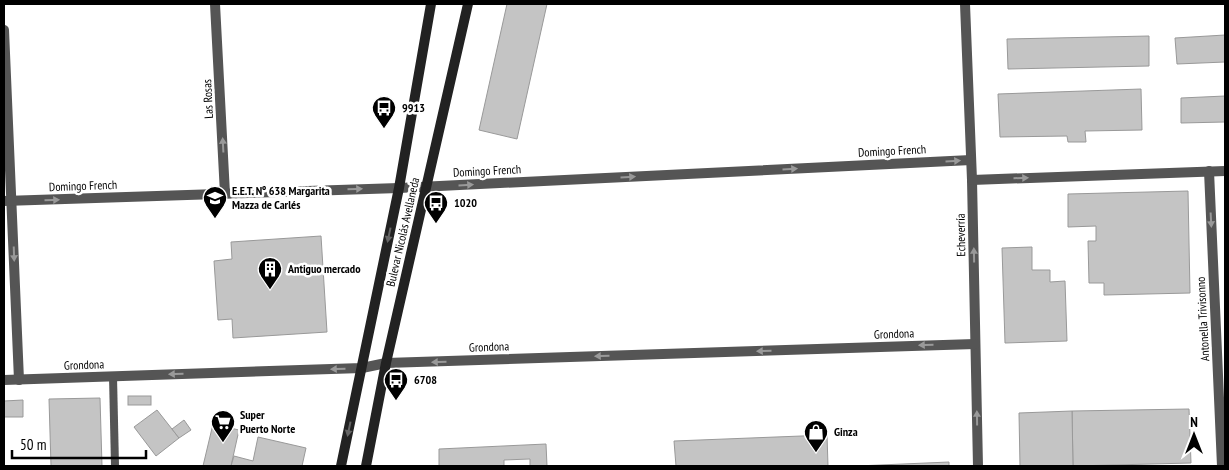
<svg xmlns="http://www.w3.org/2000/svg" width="1229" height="470" font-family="'PT Sans Narrow',sans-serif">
<rect width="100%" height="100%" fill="#fff"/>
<g fill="#c4c4c4" stroke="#999">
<path d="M507,4H547L517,139L479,130Z"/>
<path d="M1225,35V62L1177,64L1175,38Z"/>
<path d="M1149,36V66L1008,69L1007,39Z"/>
<path d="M1141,89L1142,130L1085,131L1086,142H1068L1067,136L1000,137L998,94Z"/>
<path d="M1225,96V122L1181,123V98Z"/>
<path d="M1188,191L1190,293L1104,295V283H1089L1088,241H1096V226L1068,227V194Z"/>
<path d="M321,236L327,332L233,338L232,319L218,320L214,261L232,259L231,242Z"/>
<path d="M1032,247V270H1050V282L1065,281L1067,341L1005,343L1002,248Z"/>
<rect x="128" y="396" width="23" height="9"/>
<path d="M100,398L102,466H51L49,399Z"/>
<path d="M23,400V417H4V401Z"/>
<path d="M1189,409L1191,463L1073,466L1072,411Z"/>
<path d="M157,410L179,438L156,456L134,427Z"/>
<path d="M1072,411L1073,466H1020L1019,413Z"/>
<path d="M184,420L191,430L179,438L172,429Z"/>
<path d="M213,424L239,430L231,466H203Z"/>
<path d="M827,435L828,466H676L674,441Z"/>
<path d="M258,437L306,448L302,466H231L234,456L253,461Z"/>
<path d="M546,444L547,466H530V459L504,460V466H439V449Z"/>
<path d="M949,462V466H857Z"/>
</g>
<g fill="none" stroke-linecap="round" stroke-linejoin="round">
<path stroke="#555" stroke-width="8" d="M113,376L115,466"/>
<g stroke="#555" stroke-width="10">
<path d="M215,4L225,194"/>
<path d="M965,4L972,180L978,466"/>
<path d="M4,30L19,380"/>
<path d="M1209,171L1222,466"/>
<path d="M972,180L1225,171"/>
<path d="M4,201L399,188L971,160"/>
<path d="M4,380L362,368L386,363L975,344"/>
</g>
<g stroke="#222" stroke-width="10">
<path d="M341,466L399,188L431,4"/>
<path d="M366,466L386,363L468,4"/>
</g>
</g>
<defs><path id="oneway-solid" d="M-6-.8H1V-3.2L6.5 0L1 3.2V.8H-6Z" transform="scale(1.25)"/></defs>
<g fill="#999">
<use href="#oneway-solid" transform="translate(223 145) rotate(-93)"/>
<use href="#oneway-solid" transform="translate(953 161) rotate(-3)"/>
<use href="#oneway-solid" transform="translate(790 169) rotate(-3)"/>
<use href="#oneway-solid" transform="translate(628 177) rotate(-3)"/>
<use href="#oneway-solid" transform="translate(1021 178) rotate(-2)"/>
<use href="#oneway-solid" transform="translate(466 185) rotate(-3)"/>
<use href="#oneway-solid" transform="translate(355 189) rotate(-2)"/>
<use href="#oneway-solid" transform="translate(52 200) rotate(-2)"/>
<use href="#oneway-solid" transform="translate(1211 220) rotate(87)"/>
<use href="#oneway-solid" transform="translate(14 254) rotate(88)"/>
<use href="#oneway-solid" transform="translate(974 255) rotate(-91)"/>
<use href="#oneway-solid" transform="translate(926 345) rotate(178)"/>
<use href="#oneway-solid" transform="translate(764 351) rotate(178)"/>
<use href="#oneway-solid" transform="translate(602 356) rotate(178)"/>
<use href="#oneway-solid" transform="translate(439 362) rotate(178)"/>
<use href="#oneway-solid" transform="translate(338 369) rotate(178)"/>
<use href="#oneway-solid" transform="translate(176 374) rotate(178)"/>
<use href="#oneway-solid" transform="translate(977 418) rotate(-91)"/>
</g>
<g fill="#646464">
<use href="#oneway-solid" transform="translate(389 235) rotate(102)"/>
<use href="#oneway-solid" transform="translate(349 429) rotate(102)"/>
</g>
<defs>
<g id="bus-pin" transform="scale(1.25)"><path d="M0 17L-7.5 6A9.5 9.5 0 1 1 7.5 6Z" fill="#000" stroke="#fff"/><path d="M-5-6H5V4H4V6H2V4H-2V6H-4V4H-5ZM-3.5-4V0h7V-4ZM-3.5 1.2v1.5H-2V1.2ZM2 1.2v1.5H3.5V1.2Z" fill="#fff"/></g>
<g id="school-pin" transform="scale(1.25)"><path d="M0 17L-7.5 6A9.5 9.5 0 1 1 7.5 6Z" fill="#000" stroke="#fff"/><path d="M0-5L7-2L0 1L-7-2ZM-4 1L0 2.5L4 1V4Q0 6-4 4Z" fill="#fff"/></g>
<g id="building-pin" transform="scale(1.25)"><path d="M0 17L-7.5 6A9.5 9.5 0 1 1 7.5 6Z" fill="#000" stroke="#fff"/><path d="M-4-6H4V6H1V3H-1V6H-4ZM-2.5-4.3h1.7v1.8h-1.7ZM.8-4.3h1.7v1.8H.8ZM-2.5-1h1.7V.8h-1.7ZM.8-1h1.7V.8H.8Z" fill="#fff"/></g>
<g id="supermarket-pin" transform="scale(1.25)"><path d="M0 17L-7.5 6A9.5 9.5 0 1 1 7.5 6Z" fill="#000" stroke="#fff"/><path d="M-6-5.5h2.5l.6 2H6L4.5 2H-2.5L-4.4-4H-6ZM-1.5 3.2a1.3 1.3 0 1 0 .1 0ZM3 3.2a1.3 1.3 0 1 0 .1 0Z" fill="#fff"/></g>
<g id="shop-pin" transform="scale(1.25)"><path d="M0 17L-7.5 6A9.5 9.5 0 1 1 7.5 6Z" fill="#000" stroke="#fff"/><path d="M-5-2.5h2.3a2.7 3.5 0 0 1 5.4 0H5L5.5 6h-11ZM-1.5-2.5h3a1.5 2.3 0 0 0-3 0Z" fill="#fff"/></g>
</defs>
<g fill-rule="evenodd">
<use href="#bus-pin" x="384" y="108"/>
<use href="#school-pin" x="215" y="198"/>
<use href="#bus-pin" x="436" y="203"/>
<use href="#building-pin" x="270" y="269"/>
<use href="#bus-pin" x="396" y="380"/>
<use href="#supermarket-pin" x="223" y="422"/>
<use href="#shop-pin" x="816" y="432"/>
</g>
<g text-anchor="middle" stroke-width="5" stroke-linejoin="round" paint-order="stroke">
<g font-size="12" fill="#000" stroke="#fff">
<text transform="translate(208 99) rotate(-93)" y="4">Las Rosas</text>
<text transform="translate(892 151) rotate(-3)" y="4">Domingo French</text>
<text transform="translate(487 171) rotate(-3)" y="4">Domingo French</text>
<text transform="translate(83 186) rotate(-2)" y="4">Domingo French</text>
<text transform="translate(403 232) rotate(-77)" y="4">Bulevar Nicolás Avellaneda</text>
<text transform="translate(961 235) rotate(-91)" y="4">Echeverría</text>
<text transform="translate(1203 319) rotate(-93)" y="4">Antonella Trivisonno</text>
<text transform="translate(894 334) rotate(-2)" y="4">Grondona</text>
<text transform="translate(489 347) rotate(-2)" y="4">Grondona</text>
<text transform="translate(84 365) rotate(-2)" y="4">Grondona</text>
</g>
<g font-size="12" font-weight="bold" fill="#000" stroke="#fff" text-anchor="start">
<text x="402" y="112">9913</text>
<text x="232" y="195">E.E.T. Nº 638 Margarita<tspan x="232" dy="14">Mazza de Carlés</tspan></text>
<text x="454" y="207">1020</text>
<text x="288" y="273">Antiguo mercado</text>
<text x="414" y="384">6708</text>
<text x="240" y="419">Super<tspan x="240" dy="14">Puerto Norte</tspan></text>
<text x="834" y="436">Ginza</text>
</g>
</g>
<rect width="1229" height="470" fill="none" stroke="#000000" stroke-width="10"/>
<g transform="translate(1194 435)" stroke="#ffffff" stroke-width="4" paint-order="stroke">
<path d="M0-4L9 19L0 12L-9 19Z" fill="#000000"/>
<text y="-8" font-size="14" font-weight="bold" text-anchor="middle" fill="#000000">N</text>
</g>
<path d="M12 450v8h134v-8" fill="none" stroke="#000000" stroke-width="2.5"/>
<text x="20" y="450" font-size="15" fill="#000000" stroke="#ffffff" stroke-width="4" paint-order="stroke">50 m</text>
</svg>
